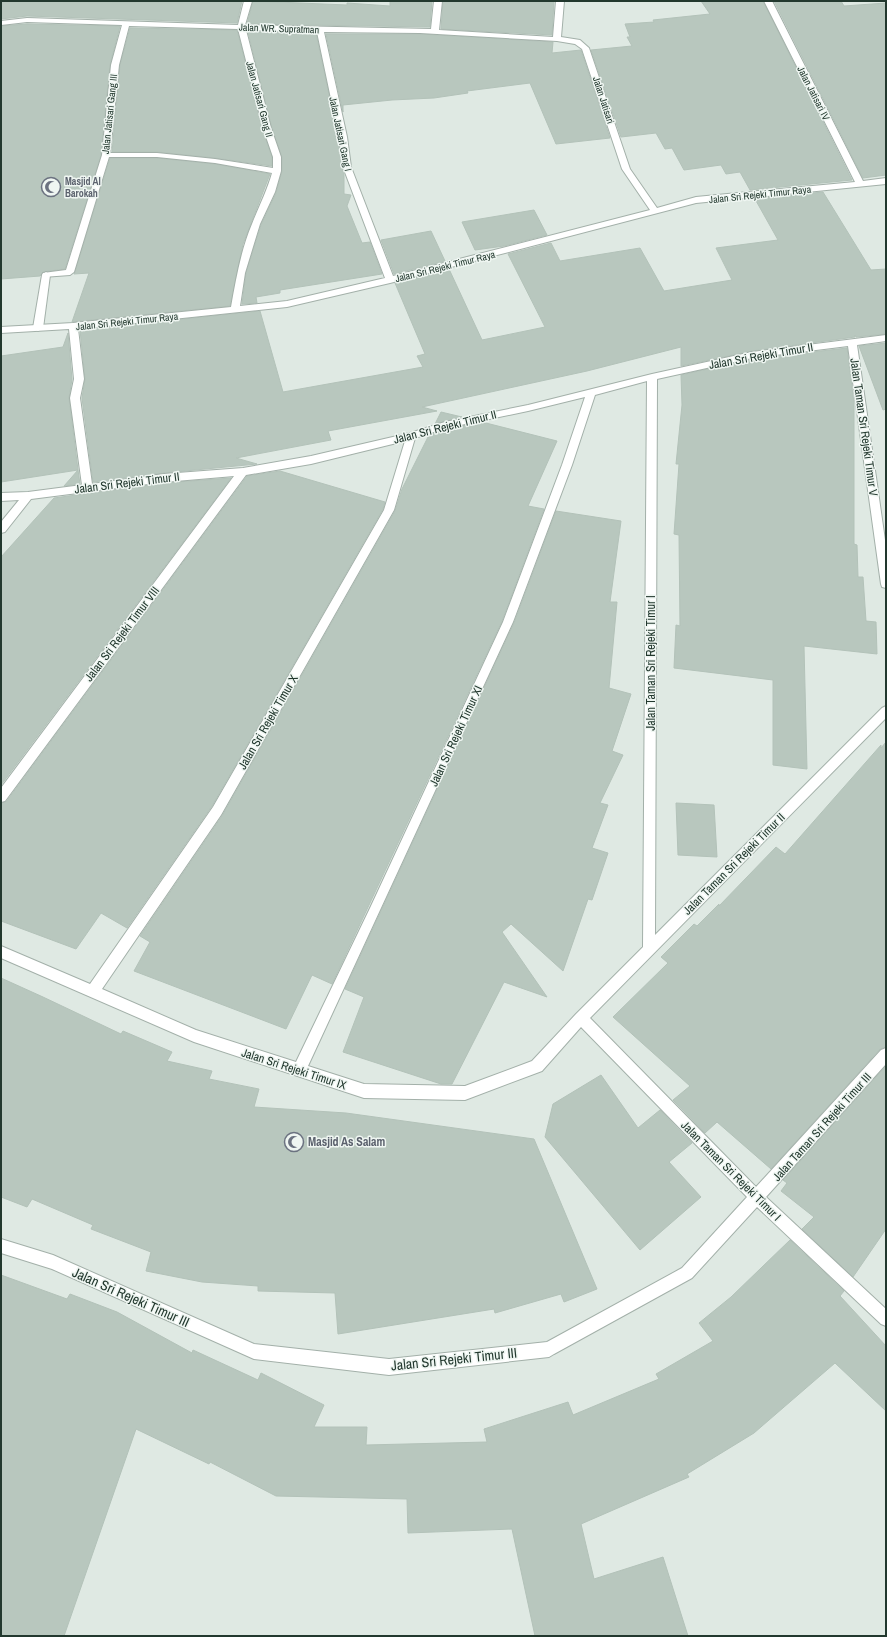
<svg xmlns="http://www.w3.org/2000/svg" width="887" height="1637" font-family="'Archivo Narrow',sans-serif">
<rect width="100%" height="100%" fill="#dfe9e3"/>
<g fill="#b8c7be" stroke="#b3c2b9">
<path d="M1,1L124,2L242,1L237,23L27,16L1,19Z"/>
<path d="M253,1L347,5V3L390,6V1H432L430,27L247,24Z"/>
<path d="M443,1H554L552,35L441,29Z"/>
<path d="M701,1H763L852,180L750,190L740,172L726,174L721,165L684,170L672,148L665,149L656,133L621,137L591,50L632,46L627,37H630L625,24L654,22L653,20L710,14Z"/>
<path d="M774,1H841L844,6L886,3V175L863,178Z"/>
<path d="M27,24L120,26L110,65L101,155L65,269L43,272L40,276L1,279V26Z"/>
<path d="M130,28L237,30L262,128L272,157V166L215,158L157,152H112L120,65Z"/>
<path d="M248,32L316,33L338,137L342,167L344,175V194L351,195L347,206L362,243L370,242L382,274L280,290V293L256,297L257,303L242,304L246,273L261,225L276,193L282,171V157L272,128Z"/>
<path d="M326,34H420L553,42L552,53L581,50L610,138L556,144L530,83L467,91L468,93L434,98L392,100L343,105V112Z"/>
<path d="M110,158H157L215,164L270,174L243,244L230,306L72,322L89,273L74,274L75,272Z"/>
<path d="M823,192L871,270L886,269V334L856,337L855,335V337L752,351L681,366V347L587,371L422,407L437,411L328,431L331,440L236,458L257,464L164,473L93,482L82,398L85,379L80,330L260,311L283,392L423,367L417,356L425,354L395,283L449,269L482,340L545,327L508,254L551,243L560,261L640,248L664,291L732,280L716,248L778,240L755,199Z"/>
<path d="M534,210L547,235L504,246L475,250L462,222Z"/>
<path d="M431,231L445,261L394,274L381,240Z"/>
<path d="M68,333L72,379L69,398L78,470L1,482V356L63,347Z"/>
<path d="M886,343V409L883,410L859,346Z"/>
<path d="M847,348L854,403V544L857,545L858,577H863L866,621L876,622L877,654L804,646L807,769L773,765V680L674,668L676,625L680,626L679,535L674,534L679,464H676L682,405L681,375L752,359Z"/>
<path d="M441,412L462,417L435,424Z"/>
<path d="M482,422L557,441L528,506L544,509L502,621L332,984L312,975L286,1029L134,971L150,942L140,936L222,816L395,511L402,489L429,435L446,429Z"/>
<path d="M78,470L80,484L64,486Z"/>
<path d="M280,471L385,502L383,509L212,806L127,928L101,913L76,949L1,921V803L6,802L247,476Z"/>
<path d="M231,478L1,785V557L54,498L164,483Z"/>
<path d="M556,511L621,521L610,602H617L609,688L631,694L612,751L623,755L600,803L608,805L592,848L608,853L592,900L588,899L563,971L511,924L502,932L547,997L504,982L452,1084H441L343,1052L364,997L345,989L514,623Z"/>
<path d="M886,742V1047L880,1049L771,1169L717,1122L705,1133L673,1100L690,1086L613,1017L668,963L661,957L694,924L697,926L719,904V906L776,847L785,854L881,745V748Z"/>
<path d="M676,803L714,805L717,857L678,855Z"/>
<path d="M1,978L43,997L121,1034L123,1031L172,1052L167,1061L212,1071L209,1079L259,1089L254,1107L346,1113L534,1139L597,1289L564,1302L561,1294L495,1313L494,1309L338,1334L335,1293L258,1291V1286L202,1282L146,1271L151,1252L91,1229L93,1225L32,1199L27,1207L1,1197Z"/>
<path d="M886,1066V1229L853,1277L802,1229L814,1217L781,1191L787,1183L783,1180Z"/>
<path d="M601,1075L638,1128L660,1110L692,1143L669,1162L701,1197L640,1250L545,1137L553,1104Z"/>
<path d="M790,1240L844,1291L840,1296L886,1346V1411L835,1363L754,1433L687,1474L689,1477L581,1524L594,1579L663,1557L688,1636H535L512,1529L408,1533L407,1499L276,1496L210,1462L209,1464L136,1429L64,1636H1V1275L67,1299L70,1294L117,1312L192,1353L193,1350L258,1380L261,1373L324,1405L314,1427H367L366,1445L487,1442L484,1429L568,1402L573,1415L659,1379L656,1374L713,1341L699,1323L731,1297Z"/>
</g>
<g fill="none" stroke-linecap="round" stroke-linejoin="round">
<g stroke="#a3b0a9" stroke-width="2">
<path id="service" d="M46,272L50,275L43,328L38,331L33,328L42,275Z"/>
</g>
<g stroke="#a3b0a9" stroke-width="2">
<path id="minor" d="M244,1H252L245,25L431,29L434,1H442L439,30L553,37L556,1H564L561,37L580,40L589,48L630,169L657,208L696,197L855,182L764,1H772L863,181L886,178V184L696,203L390,283L287,307L78,329L84,379L80,398L92,484L164,474L243,468L311,456L410,433L445,422L528,405L652,374L752,352L886,335V341L857,345L886,547V588L882,587L881,584L848,346L752,358L657,379L655,935L882,708L886,706V718L590,1018L756,1187L881,1050L886,1048V1064L766,1197L886,1309V1326L881,1324L757,1207L692,1278L554,1354L549,1357L389,1375L254,1359L52,1269L1,1253V1239L53,1255L254,1344L389,1359L547,1342L682,1268L747,1197L581,1027L542,1071L465,1100L364,1098L194,1042L1,958V946L90,984L213,807L384,510L405,441L311,464L246,475L5,801L1,802V788L234,476L164,482L31,499L5,532L1,533V522L19,500L1,501V493L28,492L82,485L70,398L74,379L69,329L1,333V327L73,323L231,307C236,279 241,250 252,224C259,206 267,191 272,173L215,163L157,157H109L74,272L70,275L43,277L42,275L43,273L66,270L102,155L111,65L122,25L27,22L1,25V21L27,18L238,25ZM129,26L238,29L263,128L273,157V168L215,159L157,153H110L119,65ZM246,30L317,32L339,137L343,167L385,278L287,301L240,306L245,273L260,224L275,192L281,171V157L271,128ZM324,32L420,33L557,41L575,44L582,49L622,169L650,210L393,276L351,167L347,137ZM647,381L643,947L576,1014L532,1061L465,1086L364,1084L308,1066L513,622L572,465L595,395ZM585,397L562,465L503,622L371,906L296,1062L196,1030L102,989L221,815L394,510L415,438L446,428L528,411Z"/>
</g>
<use href="#service" fill="#fff" fill-rule="evenodd"/>
<use href="#minor" fill="#fff" fill-rule="evenodd"/>
</g>
<defs>
<g id="mosque-ring" transform="scale(1)"><circle r="9.5" fill="#eff6f2" stroke="#6b7280" stroke-width="1.5"/><path d="M3.5-4.9A6 6 0 1 0 3.5 4.9A5 5 0 1 1 3.5-4.9Z" fill="#6b7280"/></g>
</defs>
<g fill-rule="evenodd">
<use href="#mosque-ring" x="51" y="187"/>
<use href="#mosque-ring" x="294" y="1142"/>
</g>
<g text-anchor="middle" stroke-width="3" stroke-linejoin="round" paint-order="stroke">
<g font-size="10" fill="#22382e" stroke="#eff6f2">
<text transform="translate(279 28) rotate(2)" y="4">Jalan WR. Supratman</text>
<text transform="translate(814 93) rotate(63)" y="4">Jalan Jatisari IV</text>
<text transform="translate(260 99) rotate(75)" y="4">Jalan Jatisari Gang II</text>
<text transform="translate(604 100) rotate(72)" y="4">Jalan Jatisari</text>
<text transform="translate(109 114) rotate(-84)" y="4">Jalan Jatisari Gang III</text>
<text transform="translate(341 134) rotate(78)" y="4">Jalan Jatisari Gang I</text>
<text transform="translate(760 194) rotate(-6)" y="4">Jalan Sri Rejeki Timur Raya</text>
<text transform="translate(445 266) rotate(-14)" y="4">Jalan Sri Rejeki Timur Raya</text>
<text transform="translate(127 321) rotate(-6)" y="4">Jalan Sri Rejeki Timur Raya</text>
</g>
<g font-size="10" font-weight="bold" fill="#5b616d" stroke="#eff6f2" text-anchor="start">
<text x="65" y="185">Masjid Al<tspan x="65" dy="12">Barokah</tspan></text>
</g>
<g font-size="12" fill="#22382e" stroke="#eff6f2">
<text transform="translate(761 356) rotate(-10)" y="4">Jalan Sri Rejeki Timur II</text>
<text transform="translate(445 427) rotate(-14)" y="4">Jalan Sri Rejeki Timur II</text>
<text transform="translate(864 427) rotate(82)" y="4">Jalan Taman Sri Rejeki Timur V</text>
<text transform="translate(127 483) rotate(-7)" y="4">Jalan Sri Rejeki Timur II</text>
<text transform="translate(122 634) rotate(-53)" y="4">Jalan Sri Rejeki Timur VIII</text>
<text transform="translate(651 663) rotate(-90)" y="4">Jalan Taman Sri Rejeki Timur I</text>
<text transform="translate(268 722) rotate(-60)" y="4">Jalan Sri Rejeki Timur X</text>
<text transform="translate(456 736) rotate(-65)" y="4">Jalan Sri Rejeki Timur XI</text>
<text transform="translate(734 864) rotate(-45)" y="4">Jalan Taman Sri Rejeki Timur II</text>
<text transform="translate(294 1069) rotate(18)" y="4">Jalan Sri Rejeki Timur IX</text>
<text transform="translate(822 1127) rotate(-48)" y="4">Jalan Taman Sri Rejeki Timur III</text>
<text transform="translate(731 1171) rotate(45)" y="4">Jalan Taman Sri Rejeki Timur I</text>
</g>
<g font-size="12" font-weight="bold" fill="#5b616d" stroke="#eff6f2" text-anchor="start">
<text x="308" y="1146">Masjid As Salam</text>
</g>
<g font-size="14" fill="#22382e" stroke="#eff6f2">
<text transform="translate(131 1297) rotate(24)" y="5">Jalan Sri Rejeki Timur III</text>
<text transform="translate(454 1359) rotate(-6)" y="5">Jalan Sri Rejeki Timur III</text>
</g>
</g>
<rect width="887" height="1637" fill="none" stroke="#22382e" stroke-width="4"/>
</svg>
